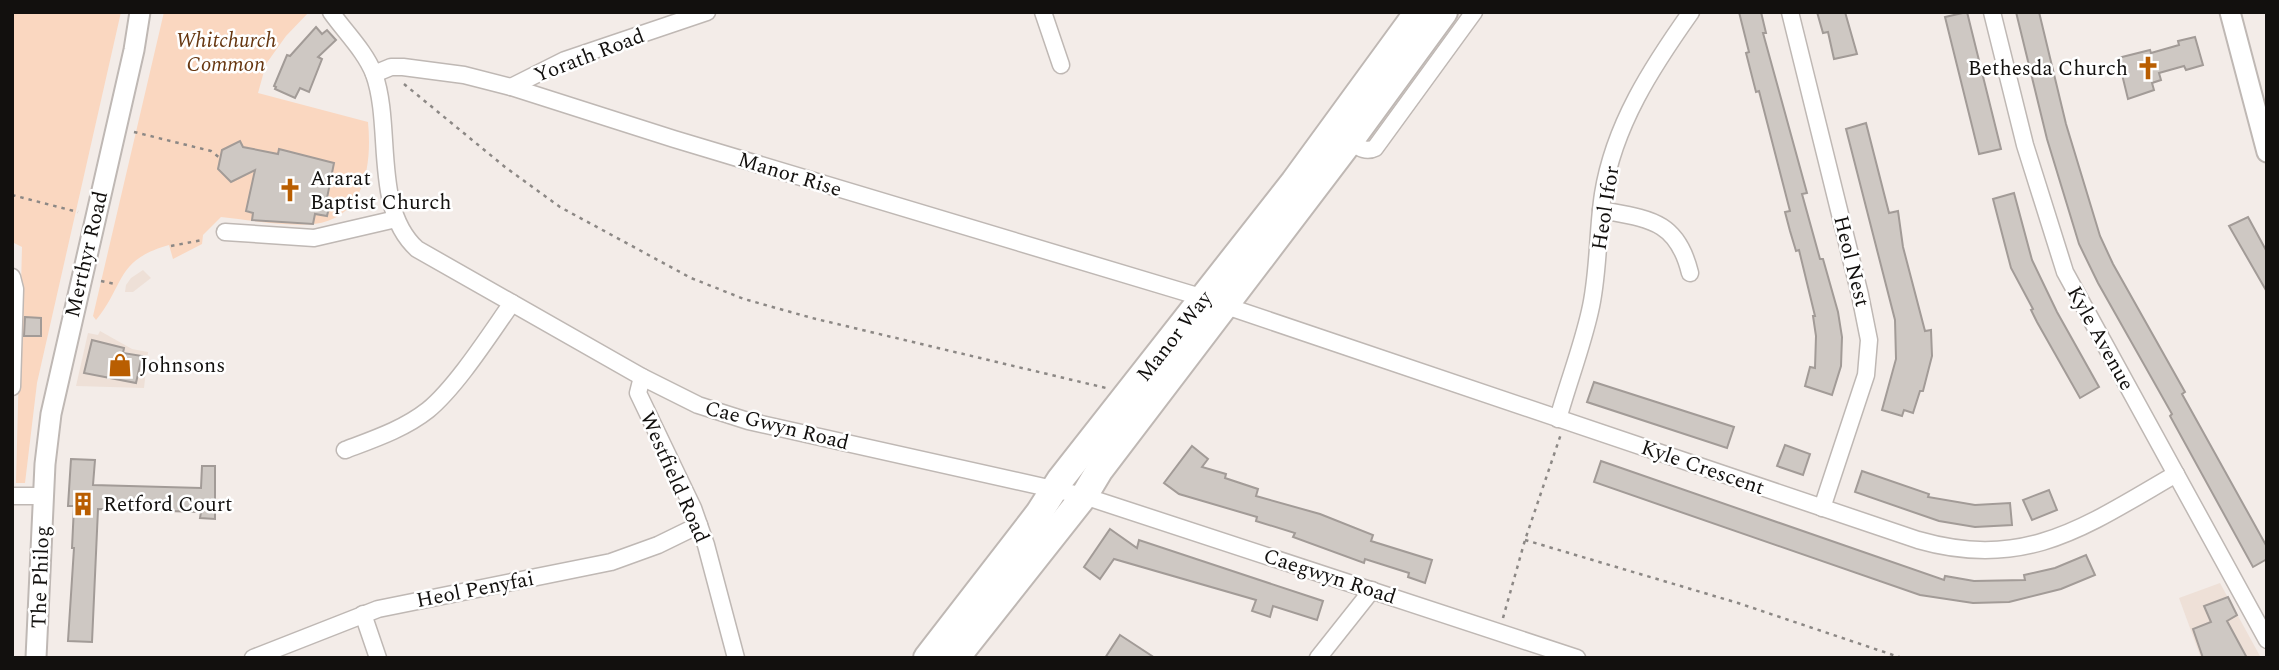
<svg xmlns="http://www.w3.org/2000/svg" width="2279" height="670" font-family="Spectral,serif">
<rect width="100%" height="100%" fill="#f3ece8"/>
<g fill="#eee0d7">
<path d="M143,270L151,278L133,292H125L126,285L131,278Z"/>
<path d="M100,331L132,349L148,352L144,388L76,386L88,333L98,335Z"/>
<path d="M2220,583L2261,658H2201L2179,598Z"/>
</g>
<g fill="#fad7c0">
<path d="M12,12H121L37,383L25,483H16L22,247L12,242Z"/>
<path d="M164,12H309L286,36L266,64L258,93L368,122C372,163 366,218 314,224C284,227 251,220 221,217L203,235L202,244L173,259L169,245C115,260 125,285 96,320L93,316Z"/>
</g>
<g fill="#cec8c3" stroke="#a29b97" stroke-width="2">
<path d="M1739,12H1761L1766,33H1763L1807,193L1802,194L1820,259H1823L1838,312L1842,337L1841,366L1832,395L1805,386L1810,367L1815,368L1816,336L1813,316H1815L1799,250L1796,251L1790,231L1785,212L1790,211L1759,91L1756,92L1746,53L1749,52Z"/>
<path d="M1817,12H1845L1857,54L1834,59L1828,32L1823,33Z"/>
<path d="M1967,12L2001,149L1979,154L1945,17Z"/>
<path d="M2016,12H2039L2066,124L2100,236L2113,264L2185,392L2182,394L2267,547V559L2253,567L2170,416L2172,414L2098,283L2079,244L2047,139Z"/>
<path d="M316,27L322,34L327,30L336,40L318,57L322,59L309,92L300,88L295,98L275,89L276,87L274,86L287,55L290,56Z"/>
<path d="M2195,37L2203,65L2186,70L2184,66L2159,73L2161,80L2152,83L2154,90L2128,99L2118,58L2150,50L2151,53L2179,45L2178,41Z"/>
<path d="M1866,123L1889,213L1898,211L1903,247L1925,331L1931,330L1932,356L1923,391H1920L1913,413L1904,410L1902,416L1882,410L1896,359L1895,320L1846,129Z"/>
<path d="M240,141L243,147L278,154L279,149L334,163L327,198L331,199L327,216L315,214L313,224L252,220L253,213L246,211L255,170L231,182L218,169L222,150Z"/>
<path d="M2014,193L2032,260L2057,312L2099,387L2080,398L2037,322L2031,310L2033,309L2011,268L1993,199Z"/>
<path d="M2248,217L2267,252V292L2229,226Z"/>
<path d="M25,317L41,318V336H24Z"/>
<path d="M92,340L124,348L123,353L142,356L136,383L84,373Z"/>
<path d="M1594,382L1734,427L1727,448L1587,402Z"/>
<path d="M1785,445L1810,454L1803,475L1777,466Z"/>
<path d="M1192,446L1208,459L1202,467L1226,474L1225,478L1258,489L1256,496L1320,514L1373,535L1371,541L1432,560L1425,583L1408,577L1409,573L1365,559L1364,563L1293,537L1295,533L1256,521L1257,517L1179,494L1164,483Z"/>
<path d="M71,459L95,460L93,485L201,488L202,466H215V519L200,518L201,512L98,509L92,642L68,641L74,548H72L74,506H68Z"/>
<path d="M1601,461L1944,580L1945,576L1974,581L2025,580L2024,575L2055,568L2086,555L2095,575L2061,589L2009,602L1973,603L1920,595L1594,482Z"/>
<path d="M1862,471L1929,494L1928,497L1975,505L2010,503L2012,525L1975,527L1939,521L1855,492Z"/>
<path d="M2049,490L2057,510L2032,520L2023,500Z"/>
<path d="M1110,529L1137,548L1139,540L1323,601L1317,620L1273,606L1270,617L1252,611L1256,600L1114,559L1100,579L1084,567Z"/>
<path d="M2228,597L2237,615L2227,621L2247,658H2203L2193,629L2211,622L2204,606Z"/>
<path d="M1120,635L1155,658H1105Z"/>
</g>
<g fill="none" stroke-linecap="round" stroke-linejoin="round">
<g stroke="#bfb8b4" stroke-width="19">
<g id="minor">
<path d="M331,12C345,32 365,51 374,74C393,127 372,208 417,249L642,377L698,405L748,421L1084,496L1577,658"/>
<path d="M1043,12L1061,65"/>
<path d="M1790,12L1860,295L1869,340L1866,375L1822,508"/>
<path d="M1992,12L2025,145L2065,272L2267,640"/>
<path d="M374,74L391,67H403L464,75L511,87L674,139L1204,298"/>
<path d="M511,87L565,60L707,12"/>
<path d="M1350,141C1359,147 1365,153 1375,148L1474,12"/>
<path d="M1601,210C1649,219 1677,220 1690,273"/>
<path d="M225,232L314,238L396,219"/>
<path d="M12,277L15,289L12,387"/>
<path d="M1226,306L1918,540C2026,571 2086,526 2176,474"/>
<path d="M642,377L638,393L693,508L706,545L736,658"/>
<path d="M1558,419C1568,383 1582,347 1590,311C1599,273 1597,233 1603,194C1614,125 1652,67 1691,12"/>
<path d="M345,450C374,439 404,429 428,410C457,386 490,334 512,303"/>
<path d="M12,496H43"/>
<path d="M363,614L378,658"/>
<path d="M253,658L378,609L611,562L658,545L699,525"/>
<path d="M1318,658L1372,590"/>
</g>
</g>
<g stroke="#bfb8b4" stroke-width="23">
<g id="tertiary">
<path d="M2230,12L2267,152"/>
<path d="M36,658L45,464L51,414L134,50L140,12"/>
</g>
</g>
<g stroke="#bfb8b4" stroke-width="30">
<g id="trunk">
<path d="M927,658L1039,513L1060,480L1294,182L1418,12"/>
<path d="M956,658L1084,496L1099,471L1350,141L1444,12"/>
</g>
</g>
<g stroke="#8c8885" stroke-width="2.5" stroke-dasharray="3.5 5" stroke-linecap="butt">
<path d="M404,84L505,167L560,207L691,278L744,299L812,318L1106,388"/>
<path d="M134,132L211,151L220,158"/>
<path d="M12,195L78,212"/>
<path d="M171,246L202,240"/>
<path d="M101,281L115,284"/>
<path d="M1525,540L1738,603L1902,658"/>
<path d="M1503,618L1525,540L1561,434"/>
</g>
<use href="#minor" stroke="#fff" stroke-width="16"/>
<use href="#tertiary" stroke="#fff" stroke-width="19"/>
<use href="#trunk" stroke="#fff" stroke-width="26"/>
</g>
<defs>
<g id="church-bare" transform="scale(1.89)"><path d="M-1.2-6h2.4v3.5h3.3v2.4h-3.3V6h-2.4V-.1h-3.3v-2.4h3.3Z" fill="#b95e01" stroke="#fff" stroke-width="2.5" paint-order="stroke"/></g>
<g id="shop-bare" transform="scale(1.89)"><path d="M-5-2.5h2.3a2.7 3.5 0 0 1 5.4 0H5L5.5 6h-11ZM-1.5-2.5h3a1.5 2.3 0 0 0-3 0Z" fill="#b95e01" stroke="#fff" stroke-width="2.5" paint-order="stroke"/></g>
<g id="building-bare" transform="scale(1.89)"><path d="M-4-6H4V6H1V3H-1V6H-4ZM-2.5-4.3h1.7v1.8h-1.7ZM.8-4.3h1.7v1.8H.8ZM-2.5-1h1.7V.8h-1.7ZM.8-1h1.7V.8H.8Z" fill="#b95e01" stroke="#fff" stroke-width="2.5" paint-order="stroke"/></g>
</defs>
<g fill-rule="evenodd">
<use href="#church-bare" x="2148" y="68"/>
<use href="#church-bare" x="290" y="190"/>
<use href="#shop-bare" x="120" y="365"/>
<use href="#building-bare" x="83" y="504"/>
</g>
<g text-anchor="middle" stroke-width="5" stroke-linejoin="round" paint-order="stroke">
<g font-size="21" font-style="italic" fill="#673711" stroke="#fff">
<text x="226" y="47">Whitchurch<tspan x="226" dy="24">Common</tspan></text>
</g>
<g font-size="21" fill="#12100e" stroke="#fff">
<text transform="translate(589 55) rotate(-21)" y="7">Yorath Road</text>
<text transform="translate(790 174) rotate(17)" y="7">Manor Rise</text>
<text transform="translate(1605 208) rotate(-81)" y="7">Heol Ifor</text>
<text transform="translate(86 254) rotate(-77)" y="7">Merthyr Road</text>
<text transform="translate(1852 261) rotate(76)" y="7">Heol Nest</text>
<text transform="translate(1174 336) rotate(-52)" y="7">Manor Way</text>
<text transform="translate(2101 338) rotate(61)" y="7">Kyle Avenue</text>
<text transform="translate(777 425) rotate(14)" y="7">Cae Gwyn Road</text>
<text transform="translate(1703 467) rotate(19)" y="7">Kyle Crescent</text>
<text transform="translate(675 477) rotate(66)" y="7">Westfield Road</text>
<text transform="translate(1330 576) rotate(18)" y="7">Caegwyn Road</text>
<text transform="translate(40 577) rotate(-88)" y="7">The Philog</text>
<text transform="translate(475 589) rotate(-11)" y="7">Heol Penyfai</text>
</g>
<g font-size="21" fill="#12100e" stroke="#fff" text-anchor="start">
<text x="2128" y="75" text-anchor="end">Bethesda Church</text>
<text x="310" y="185">Ararat<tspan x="310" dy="24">Baptist Church</tspan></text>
<text x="140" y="372">Johnsons</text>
<text x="103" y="511">Retford Court</text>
</g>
</g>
<rect width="2279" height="670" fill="none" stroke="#12100e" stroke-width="28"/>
</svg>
